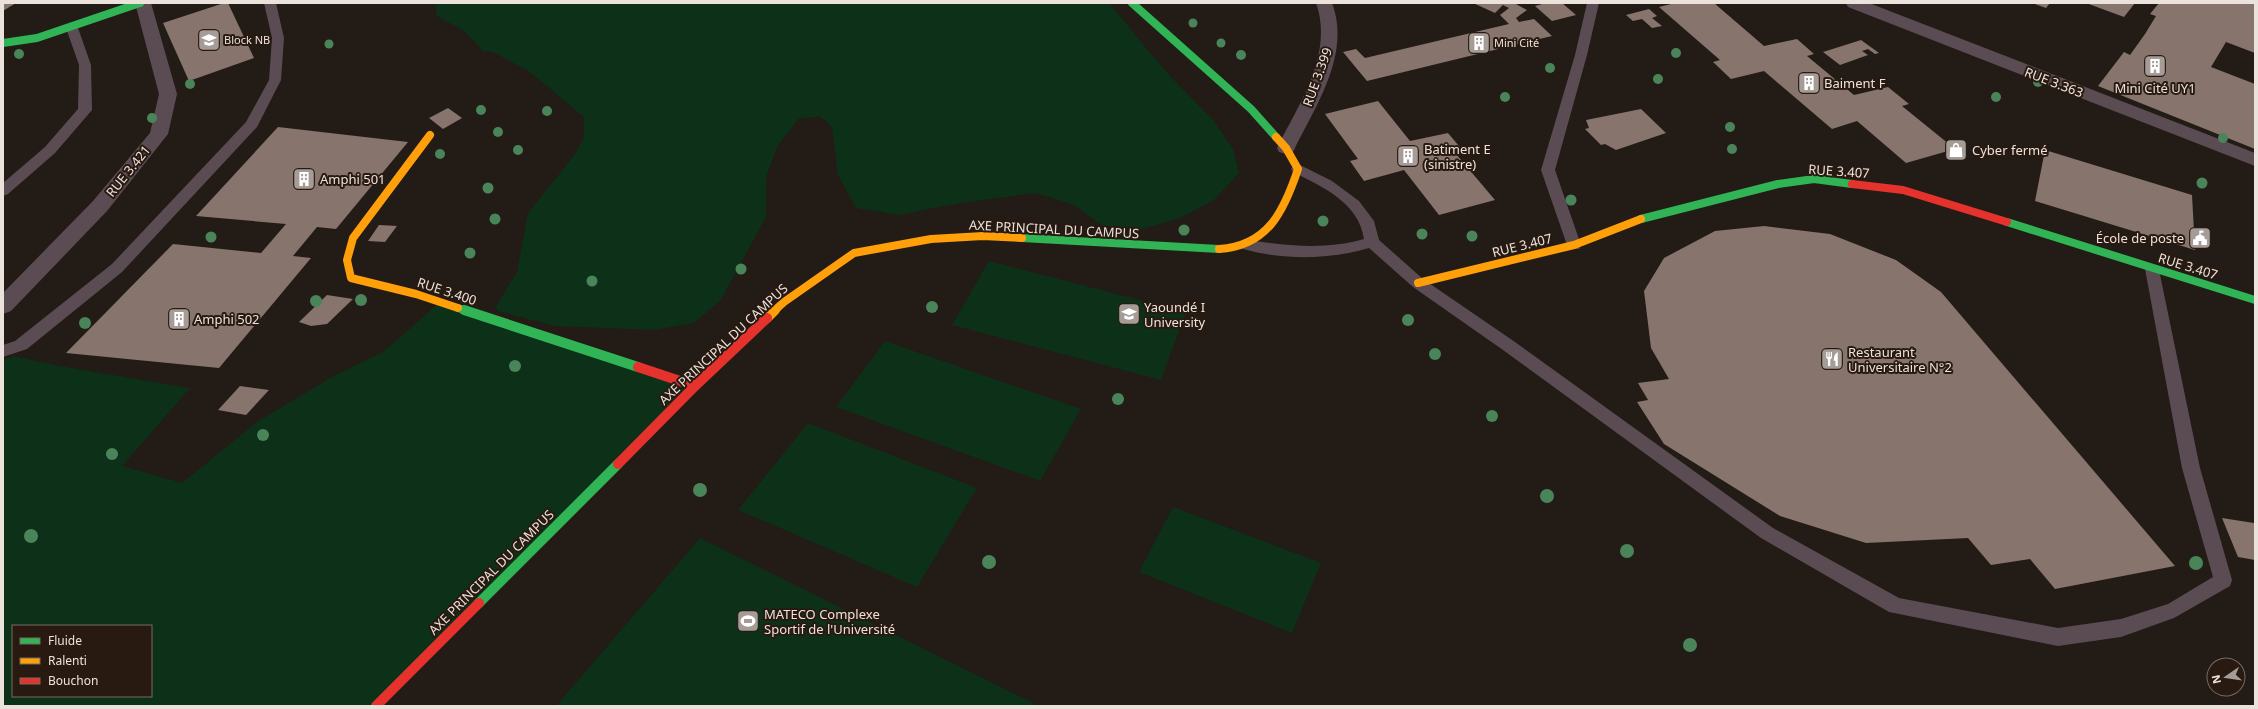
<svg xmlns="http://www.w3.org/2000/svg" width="2258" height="709" font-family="'Noto Sans',sans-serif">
<rect width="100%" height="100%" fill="#231b16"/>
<g fill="#0d3019" fill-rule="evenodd">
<path d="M435,3H1109L1167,73L1213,120L1233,149L1239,173L1214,200L1180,218L1139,230L1102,225L1074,205L1036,193L960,203L899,215L856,208L838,175L832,127L820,116L798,119L777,147L766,177V217L720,301L694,323L654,330L555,326L497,311L496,306L517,272L528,213L576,153L584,136V117L530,72L493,52L483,51L464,31L437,16Z"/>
<path d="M989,261L1186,312L1161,380L952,325Z"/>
<path d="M440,302L695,386L376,706H3V360L13,356L60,366L190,388L122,466L182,483L257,422L332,377L383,352ZM13,626H151V696H13Z"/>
<path d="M885,341L1081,409L1040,481L836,407Z"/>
<path d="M808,423L977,488L917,587L738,510Z"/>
<path d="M1173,507L1321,563L1292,633L1139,572Z"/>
<path d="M700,538L1035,704L1034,706H556Z"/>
</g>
<g fill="#86746d">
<path d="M3,3H16L3,11Z"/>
<path d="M224,3H228L254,58L189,81L163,23Z"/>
<path d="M1473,3H1514L1527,10L1516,18L1519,22L1534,19L1552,36L1367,81L1343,52L1356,49L1365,58L1509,24L1500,15L1509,8L1503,5L1495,13Z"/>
<path d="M1546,3H1562L1576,15L1552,21L1535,6Z"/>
<path d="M1675,3H1714L1764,46L1797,39L1814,54L1807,56L1854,95L1888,87L1909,104L1902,106L1955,149L1906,163L1857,121L1832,129L1764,71L1731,79L1713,62L1720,60L1659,7Z"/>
<path d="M2032,3H2050L2046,8Z"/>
<path d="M2086,3H2135L2124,17Z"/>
<path d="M2159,3H2255V53L2226,42L2211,67L2255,84V149L2098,86L2124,52L2130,55L2145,34L2156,16L2150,14Z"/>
<path d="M1649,9L1657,16L1652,18L1662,26L1652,28L1642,19L1633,21L1626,15Z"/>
<path d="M1861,40L1879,53L1875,54L1868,49L1862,51L1868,55L1840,65L1823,52Z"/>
<path d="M1378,101L1410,141L1448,133L1464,152L1456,154L1495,200L1439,215L1404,170L1364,181L1350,161L1358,159L1325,114Z"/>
<path d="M448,108L462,118L443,129L429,118Z"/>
<path d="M1641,109L1666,133L1616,150L1605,144L1601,145L1585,129L1589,128L1586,120Z"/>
<path d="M278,127L408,142L336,229L317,227L293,256L311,258L219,368L66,353L173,244L261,253L286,224L196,216Z"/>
<path d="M2045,150L2192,195L2195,250L2035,201Z"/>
<path d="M379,225L397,226L385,242L368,241Z"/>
<path d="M1764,226L1830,234L1896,260L1941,292L2175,566L2055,589L2030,559L1991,565L1968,538L1866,543L1780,516L1664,444L1637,402L1648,400L1638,383L1669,379L1651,348L1644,291L1664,258L1715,231Z"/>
<path d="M327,295L353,299L327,324L311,326L299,322Z"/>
<path d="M240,386L269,390L246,415L218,410Z"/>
<path d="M2222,518L2254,523L2255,560L2238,557Z"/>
</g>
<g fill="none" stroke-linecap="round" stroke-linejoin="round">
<g fill="#5b4c53" fill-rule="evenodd">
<path d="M264,3H276L284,38L281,80L257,127L122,272L27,349L3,357V345L15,341L112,264L246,122L269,80L272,38Z"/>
<path d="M1587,3H1599L1587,55L1555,170L1581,245L1579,249H1569L1567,245L1541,170L1575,55Z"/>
<path d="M72,24L78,28L91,65L92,110L55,153L8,194L3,196V183L45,147L78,109L79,65L66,28Z"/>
<path d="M1298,164L1332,181L1359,201L1374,221L1379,240L1423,279L1515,342L1773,528L1899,598L2058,628L2121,619L2168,604L2213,577L2182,468L2145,269L2148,265H2158L2200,468L2232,580L2230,586L2174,618L2121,637L2058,646L1889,612L1761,538L1503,350L1413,287L1369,248C1329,260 1283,260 1243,249L1241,245L1243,241L1248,240C1287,246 1326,250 1364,239C1359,203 1323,187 1293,172L1291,169L1293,166Z"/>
</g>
<g fill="#5b4c53" fill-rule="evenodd">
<path d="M135,3H151L177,94L168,134L107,211L11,311L3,314V293L93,201L150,133L159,94Z"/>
<path d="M1316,3H1332C1351,53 1317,104 1295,148L1293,152L1286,154L1279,152L1277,148C1299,104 1334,54 1316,3Z"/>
<path d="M1846,3H1869L2255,153V166L1848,7Z"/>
</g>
<g stroke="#30b455" stroke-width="8">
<path d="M1132,3L1251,109L1276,137"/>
<path d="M3,43L37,38L140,3"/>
<path d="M1641,219L1778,184L1814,179L1852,184"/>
<path d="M2007,222L2255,300"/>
<path d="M1022,238L1219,249"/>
<path d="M458,308L467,311"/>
</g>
<g stroke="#30b455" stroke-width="10">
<path d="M464,310L638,367"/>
<path d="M479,603L618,464"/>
</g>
<g stroke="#ff9f0a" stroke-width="8">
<path d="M430,135L353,238L347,260L351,278L416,294L458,308"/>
<path d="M1219,249C1268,246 1284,211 1298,169L1286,148L1276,137"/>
<path d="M1418,283L1574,245L1641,219"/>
<path d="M774,311L784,302L854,253L931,239L983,236L1022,238"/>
</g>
<path stroke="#ff9f0a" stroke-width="10" d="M767,318L775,310"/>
<path stroke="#e5322d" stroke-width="8" d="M1852,184L1903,190L2007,222"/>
<g stroke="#e5322d" stroke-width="10">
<path d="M638,367L695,386"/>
<path d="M618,464L695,386L767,318"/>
<path d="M376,706L479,603"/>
</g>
</g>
<g fill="#4a8459">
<circle cx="1193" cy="23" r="4.5"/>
<circle cx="1221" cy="43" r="4.5"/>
<circle cx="329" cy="44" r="4.5"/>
<circle cx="1676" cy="53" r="5"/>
<circle cx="19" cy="54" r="5"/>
<circle cx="1241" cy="55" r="5"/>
<circle cx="1550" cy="68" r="5"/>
<circle cx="1658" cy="79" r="5"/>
<circle cx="2038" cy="82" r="5"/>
<circle cx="190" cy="84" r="5"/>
<circle cx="1505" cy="97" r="5"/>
<circle cx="1996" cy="97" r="5"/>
<circle cx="481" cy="110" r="5"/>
<circle cx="547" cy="111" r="5"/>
<circle cx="152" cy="118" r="5"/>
<circle cx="1730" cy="127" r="5"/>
<circle cx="498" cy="132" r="5"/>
<circle cx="2223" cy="138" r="5"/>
<circle cx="1732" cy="149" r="5"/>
<circle cx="518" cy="150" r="5"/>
<circle cx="440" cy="154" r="5"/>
<circle cx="2202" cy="183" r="5.5"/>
<circle cx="488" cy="188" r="5.5"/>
<circle cx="1571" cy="200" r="5.5"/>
<circle cx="495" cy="219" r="5.5"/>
<circle cx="1323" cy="221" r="5.5"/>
<circle cx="1184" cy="230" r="5.5"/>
<circle cx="1422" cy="234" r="5.5"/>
<circle cx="1472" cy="236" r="5.5"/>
<circle cx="211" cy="237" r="5.5"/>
<circle cx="470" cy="253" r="5.5"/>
<circle cx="741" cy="269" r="5.5"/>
<circle cx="592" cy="281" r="5.5"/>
<circle cx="361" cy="300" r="6"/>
<circle cx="316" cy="301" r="6"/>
<circle cx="932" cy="307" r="6"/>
<circle cx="1408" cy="320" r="6"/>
<circle cx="85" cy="323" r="6"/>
<circle cx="1435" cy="354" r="6"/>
<circle cx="515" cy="366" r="6"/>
<circle cx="1118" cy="399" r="6"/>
<circle cx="1492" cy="416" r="6"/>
<circle cx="263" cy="435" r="6"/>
<circle cx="112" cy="454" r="6"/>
<circle cx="700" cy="490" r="7"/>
<circle cx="1547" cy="496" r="7"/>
<circle cx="31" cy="536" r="7"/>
<circle cx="1627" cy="551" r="7"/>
<circle cx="989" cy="562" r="7"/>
<circle cx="2196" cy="563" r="7"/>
<circle cx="1690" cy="645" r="7"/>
</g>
<defs>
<g id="university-square" transform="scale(1.15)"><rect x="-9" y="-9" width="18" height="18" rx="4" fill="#a69c97" stroke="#281a11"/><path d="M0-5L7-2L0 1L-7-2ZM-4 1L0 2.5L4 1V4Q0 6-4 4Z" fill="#fff"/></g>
<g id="building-square" transform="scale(1.15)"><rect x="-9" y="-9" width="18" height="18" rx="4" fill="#a69c97" stroke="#281a11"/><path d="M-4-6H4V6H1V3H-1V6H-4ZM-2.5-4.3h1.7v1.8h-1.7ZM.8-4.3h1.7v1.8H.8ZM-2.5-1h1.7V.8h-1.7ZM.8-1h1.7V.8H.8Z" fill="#fff"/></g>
<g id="shop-square" transform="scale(1.15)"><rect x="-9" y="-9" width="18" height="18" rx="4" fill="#a69c97" stroke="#281a11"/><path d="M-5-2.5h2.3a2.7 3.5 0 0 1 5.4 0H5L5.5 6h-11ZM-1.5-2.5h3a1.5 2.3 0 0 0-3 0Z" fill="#fff"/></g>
<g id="civic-square" transform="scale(1.15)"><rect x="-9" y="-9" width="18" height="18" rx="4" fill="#a69c97" stroke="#281a11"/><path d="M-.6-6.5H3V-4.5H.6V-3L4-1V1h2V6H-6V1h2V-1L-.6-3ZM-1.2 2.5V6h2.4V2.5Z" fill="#fff"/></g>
<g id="restaurant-square" transform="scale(1.15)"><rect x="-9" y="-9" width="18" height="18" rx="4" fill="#a69c97" stroke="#281a11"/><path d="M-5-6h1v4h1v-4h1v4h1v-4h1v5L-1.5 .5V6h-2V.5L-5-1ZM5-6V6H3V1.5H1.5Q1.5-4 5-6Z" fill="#fff"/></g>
<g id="stadium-square" transform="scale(1.15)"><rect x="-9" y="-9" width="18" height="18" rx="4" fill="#a69c97" stroke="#281a11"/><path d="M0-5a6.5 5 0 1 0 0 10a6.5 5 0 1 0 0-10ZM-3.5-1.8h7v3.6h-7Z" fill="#fff"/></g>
</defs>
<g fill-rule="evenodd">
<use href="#university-square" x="209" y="40"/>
<use href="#building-square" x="1479" y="43"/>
<use href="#building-square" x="2155" y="66"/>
<use href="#building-square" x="1809" y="83"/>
<use href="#shop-square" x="1956" y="150"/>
<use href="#building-square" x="1408" y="156"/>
<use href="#building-square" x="304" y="179"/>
<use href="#civic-square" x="2200" y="238"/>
<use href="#university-square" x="1129" y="314"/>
<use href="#building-square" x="179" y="319"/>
<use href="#restaurant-square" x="1832" y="359"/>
<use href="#stadium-square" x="748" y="621"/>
</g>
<g text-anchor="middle" stroke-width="4" stroke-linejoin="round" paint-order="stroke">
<g font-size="11" fill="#ece2dc" stroke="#281a11" text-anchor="start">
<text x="224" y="44">Block NB</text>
<text x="1494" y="47">Mini Cité</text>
</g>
<g font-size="13" fill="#ece2dc" stroke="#281a11">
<text transform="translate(1317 77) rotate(-70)" y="5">RUE 3.399</text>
<text transform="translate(2054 82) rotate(21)" y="5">RUE 3.363</text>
<text transform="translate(128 171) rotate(-51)" y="5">RUE 3.421</text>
<text transform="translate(1839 171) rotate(4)" y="5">RUE 3.407</text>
<text transform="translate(1054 229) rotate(3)" y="5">AXE PRINCIPAL DU CAMPUS</text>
<text transform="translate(1522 245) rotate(-14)" y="5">RUE 3.407</text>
<text transform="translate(2188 266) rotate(17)" y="5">RUE 3.407</text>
<text transform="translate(447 291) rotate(18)" y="5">RUE 3.400</text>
<text transform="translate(723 344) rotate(-43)" y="5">AXE PRINCIPAL DU CAMPUS</text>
<text transform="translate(491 572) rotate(-45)" y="5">AXE PRINCIPAL DU CAMPUS</text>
</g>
<g font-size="13" fill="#ece2dc" stroke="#281a11" text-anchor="start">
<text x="1824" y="88">Baiment F</text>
<text x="2155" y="93" text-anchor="middle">Mini Cité UY1</text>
<text x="1424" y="154">Batiment E<tspan x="1424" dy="15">(sinistre)</tspan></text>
<text x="1972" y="155">Cyber fermé</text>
<text x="320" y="184">Amphi 501</text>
<text x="2184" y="243" text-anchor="end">École de poste</text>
<text x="1144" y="312">Yaoundé I<tspan x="1144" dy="15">University</tspan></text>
<text x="194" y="324">Amphi 502</text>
<text x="1848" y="357">Restaurant<tspan x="1848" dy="15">Universitaire N°2</tspan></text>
<text x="764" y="619">MATECO Complexe<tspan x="764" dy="15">Sportif de l'Université</tspan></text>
</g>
</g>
<rect width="2258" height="709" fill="none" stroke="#ece2dc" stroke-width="8"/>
<rect x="12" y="625" width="140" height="72" fill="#281a11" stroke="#766a62"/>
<rect x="20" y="638" width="20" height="6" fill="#30b455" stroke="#766a62"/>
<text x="48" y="645" font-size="12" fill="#ece2dc">Fluide</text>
<rect x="20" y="658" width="20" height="6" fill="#ff9f0a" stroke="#766a62"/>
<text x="48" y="665" font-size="12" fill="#ece2dc">Ralenti</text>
<rect x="20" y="678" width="20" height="6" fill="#e5322d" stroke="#766a62"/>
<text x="48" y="685" font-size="12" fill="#ece2dc">Bouchon</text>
<g transform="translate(2226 677) rotate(257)"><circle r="19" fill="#281a11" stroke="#766a62"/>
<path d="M0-3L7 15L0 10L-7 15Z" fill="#a69c97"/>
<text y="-6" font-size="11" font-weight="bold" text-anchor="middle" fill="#ece2dc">N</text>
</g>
</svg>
